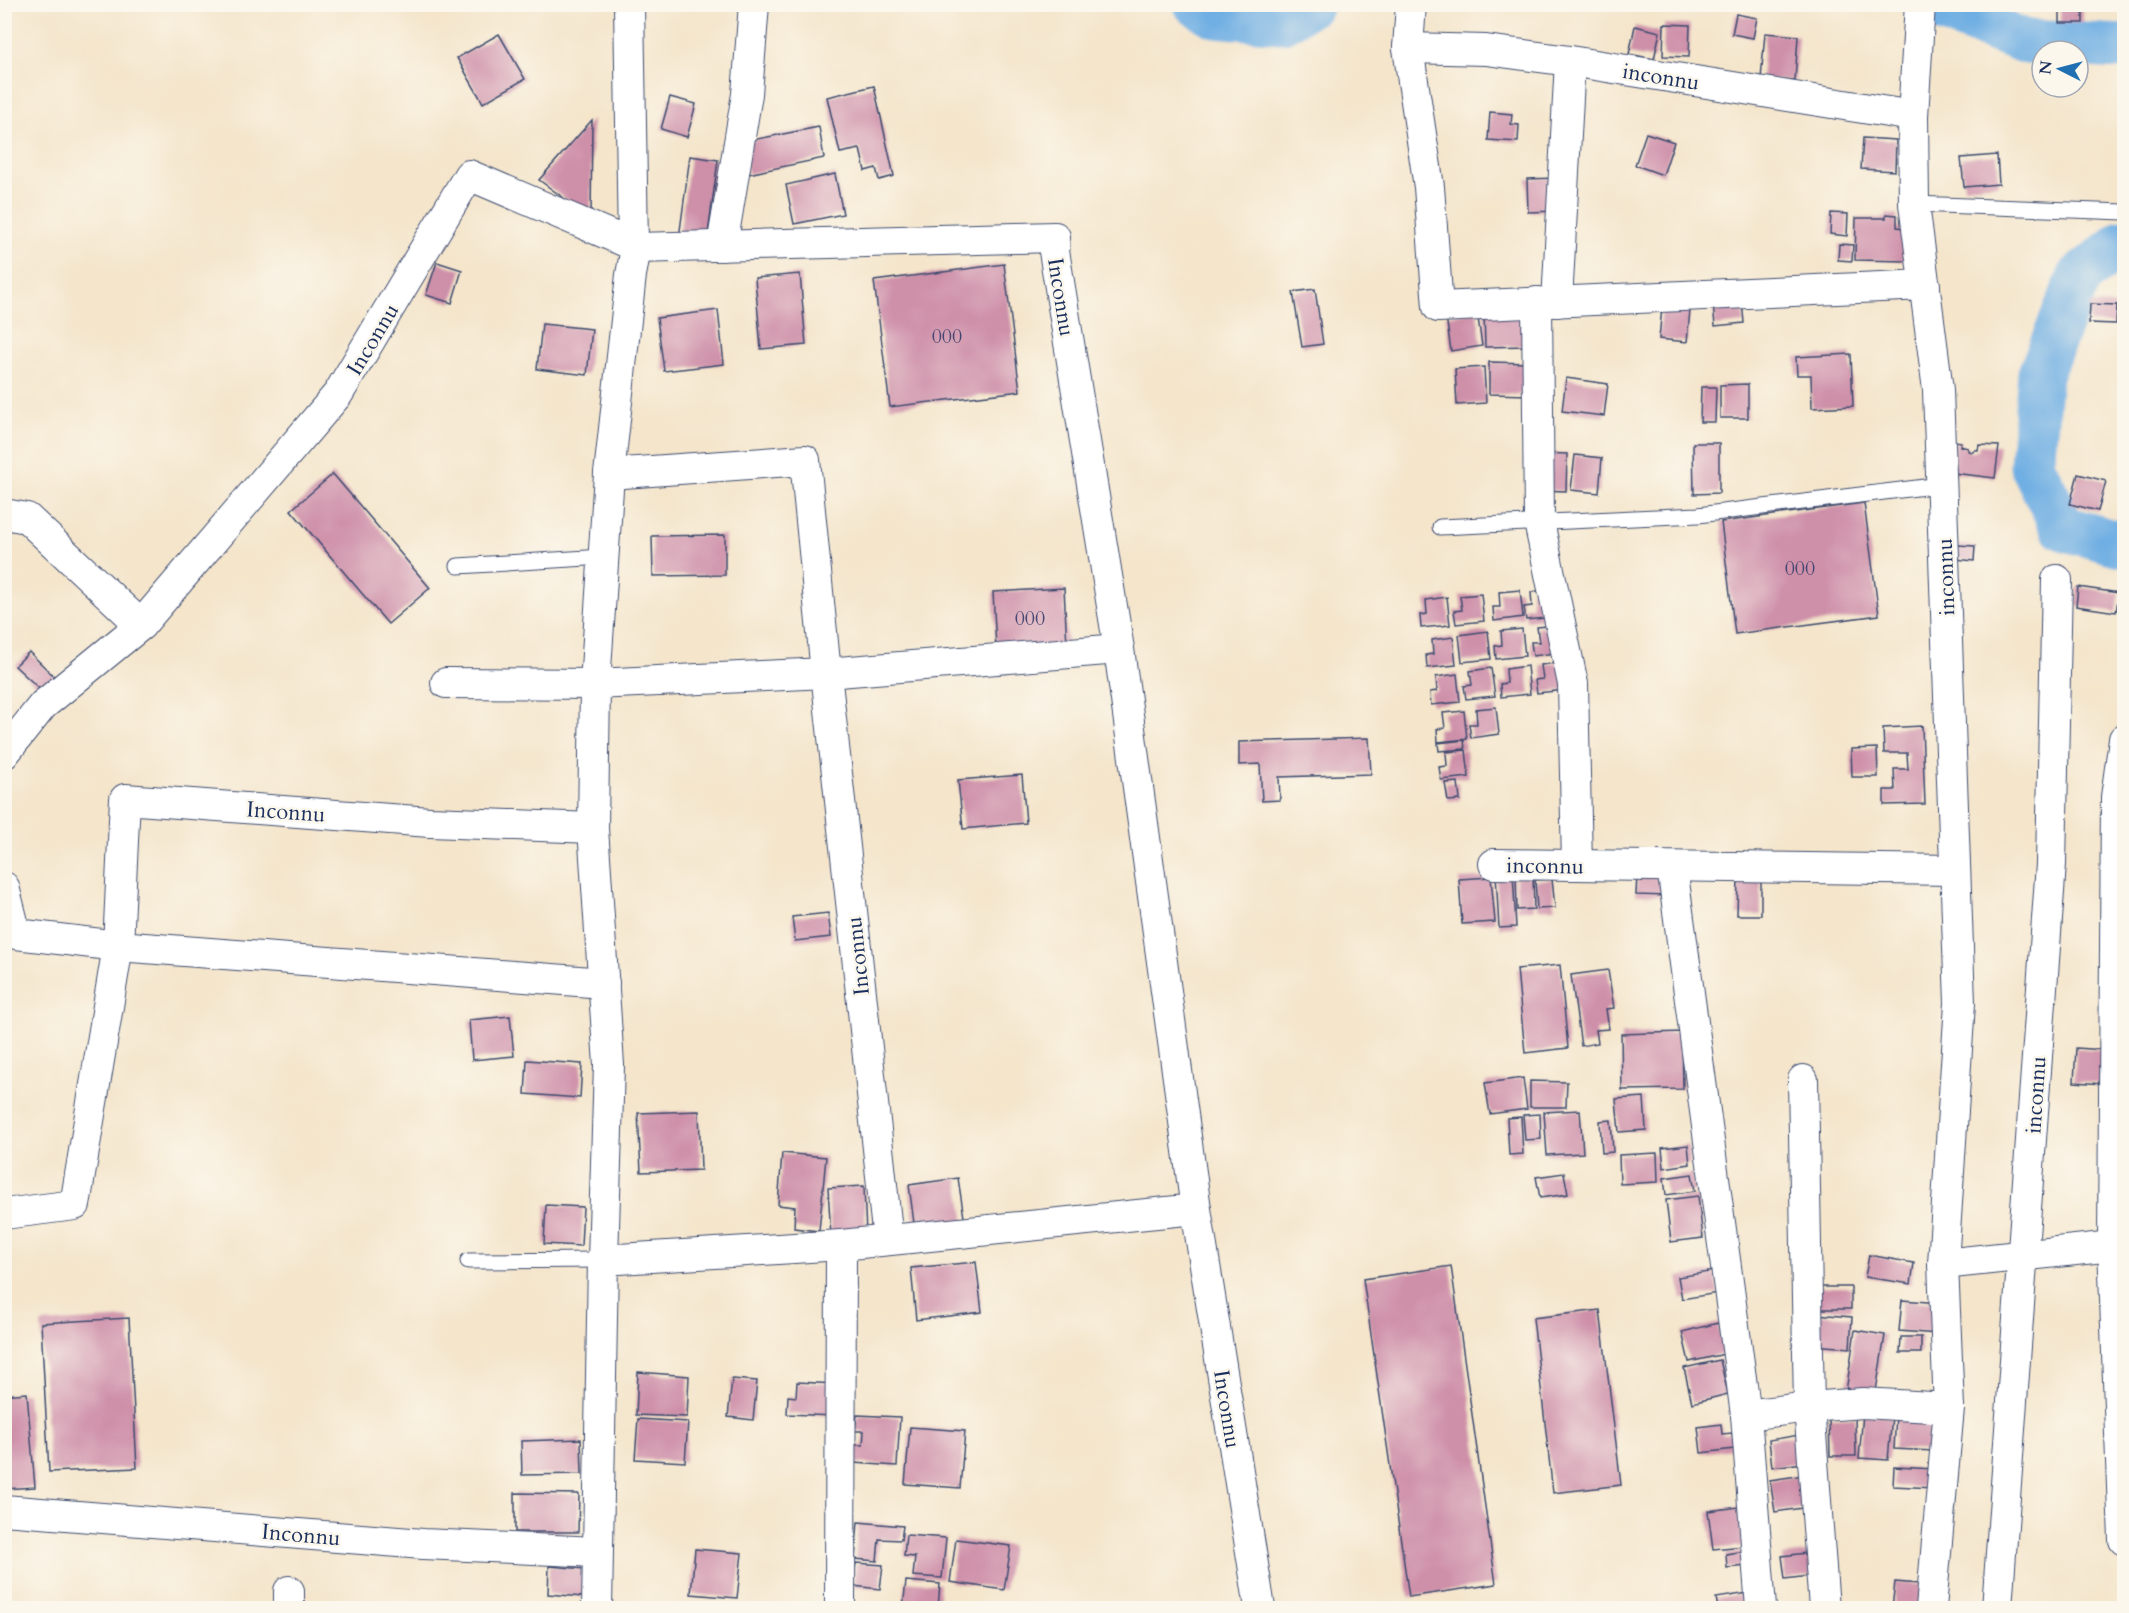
<svg xmlns="http://www.w3.org/2000/svg" width="2129" height="1613" font-family="Cardo,serif">
<rect width="100%" height="100%" fill="#fbf7ec"/>
<filter id="ink" filterUnits="userSpaceOnUse"><feTurbulence type="fractalNoise" baseFrequency=".0167" numOctaves="2"/><feDisplacementMap in="SourceGraphic" scale="12" xChannelSelector="R" yChannelSelector="G"/><feConvolveMatrix kernelMatrix="1 2 1 2 8 2 1 2 1" color-interpolation-filters="sRGB"/></filter>
<filter id="wash" filterUnits="userSpaceOnUse"><feTurbulence type="fractalNoise" baseFrequency=".008" numOctaves="4" result="noise"/><feDisplacementMap in="SourceGraphic" scale="24" xChannelSelector="R" yChannelSelector="G"/><feGaussianBlur stdDeviation="1.35" result="paint"/><feColorMatrix in="noise" values="0 0 0 0 0 0 0 0 0 0 0 0 0 0 0 0 0 1.4 0 .05"/><feComposite in="paint" operator="in"/></filter>
<g filter="url(#wash)">
<rect width="100%" height="100%" fill="#f4e5cb"/>
<g fill="none" stroke-linecap="round" stroke-linejoin="round">
<g stroke="#70afe3" stroke-width="45">
<path d="M1196,4L1215,15L1282,21L1311,4"/>
<path d="M1936,4L1941,10L2027,42L2124,47"/>
<path d="M2124,242L2080,276L2040,374L2032,465L2063,528L2124,545"/>
</g>
</g>
<g id="blocks">
<g fill="#ce8fa9">
<rect x="2060" y="4" width="23" height="19"/>
<path d="M1736,14L1757,18L1753,38L1732,34Z"/>
<path d="M1664,24L1690,25L1689,57L1663,56Z"/>
<path d="M1635,26L1660,32L1654,59L1629,54Z"/>
<path d="M1765,33L1798,36L1795,81L1761,79Z"/>
<path d="M499,34L525,79L483,103L457,58Z"/>
<path d="M874,86L894,176L879,180L876,168L865,171L860,149L840,153L827,97Z"/>
<path d="M670,97L696,104L687,137L661,129Z"/>
<path d="M1490,112L1512,114L1511,124L1519,125L1518,142L1488,140Z"/>
<path d="M592,120L591,218L539,180Z"/>
<path d="M819,127L824,158L748,174L742,142Z"/>
<path d="M1646,133L1674,142L1663,175L1635,165Z"/>
<path d="M1863,138L1896,140L1895,171L1861,169Z"/>
<path d="M1997,155L1999,184L1964,187L1961,158Z"/>
<path d="M690,156L718,160L707,241L679,238Z"/>
<path d="M835,174L843,214L794,224L786,185Z"/>
<path d="M1557,178L1558,211L1528,212L1527,179Z"/>
<path d="M1831,213L1848,214L1847,236L1830,234Z"/>
<path d="M1886,214L1897,215V227L1905,228L1908,261L1855,260L1856,218H1886Z"/>
<path d="M1839,244L1853,245L1852,261L1838,260Z"/>
<path d="M437,262L462,270L452,303L426,295Z"/>
<path d="M1004,264L1020,391L890,407L874,281Z"/>
<path d="M800,274L806,345L761,349L755,278Z"/>
<path d="M1315,289L1323,344L1302,347L1293,292Z"/>
<path d="M1742,299L1744,323L1715,326L1713,303Z"/>
<path d="M2090,304L2117,305L2116,324L2089,323Z"/>
<path d="M1662,307L1690,310L1687,342L1659,339Z"/>
<path d="M1527,309L1528,346L1485,347L1484,311Z"/>
<path d="M718,310L724,364L664,371L657,318Z"/>
<path d="M1477,311L1482,346L1451,351L1446,316Z"/>
<path d="M542,324L592,329L587,375L537,369Z"/>
<path d="M1851,354L1853,406L1812,408L1811,375H1797L1796,357Z"/>
<path d="M1489,362L1529,363V395L1489,394Z"/>
<path d="M1484,367L1486,403L1457,405L1455,369Z"/>
<path d="M1566,378L1608,384L1604,416L1562,411Z"/>
<path d="M1748,384V418H1720V385Z"/>
<path d="M1701,387H1716L1715,422H1700Z"/>
<path d="M1955,441L1961,442L1960,446L1968,448V451L1973,452L1975,450H1978L1979,445L1999,446L1995,478L1953,473Z"/>
<path d="M1693,443H1719V493L1694,494Z"/>
<path d="M1540,453L1567,454L1566,491L1538,490Z"/>
<path d="M1575,455L1602,458L1599,493L1571,490Z"/>
<path d="M333,474L430,588L388,624L291,510Z"/>
<path d="M2078,474L2106,481L2098,511L2070,504Z"/>
<path d="M1864,503L1879,615L1735,634L1721,522Z"/>
<path d="M725,535V575L653,576L652,536Z"/>
<path d="M1957,545L1975,546L1974,561L1956,559Z"/>
<path d="M2078,587L2119,593L2116,612L2076,606Z"/>
<path d="M1064,588L1067,645L996,648L993,592Z"/>
<path d="M1552,589L1555,617L1526,620L1524,607L1532,606L1531,592Z"/>
<path d="M1520,590L1523,617L1494,621L1493,607H1500L1499,592Z"/>
<path d="M1481,594L1484,621L1456,624L1454,611L1462,610L1460,596Z"/>
<path d="M1447,597L1450,625L1421,628L1420,615L1427,614L1426,600Z"/>
<path d="M1559,625L1561,652L1533,656L1531,642H1539L1537,627Z"/>
<path d="M1522,629L1525,656L1496,659L1495,646L1502,645L1501,631Z"/>
<path d="M1488,631L1491,659L1462,662L1459,635Z"/>
<path d="M1453,637L1456,665L1427,668L1426,655L1433,654L1432,640Z"/>
<path d="M29,652L57,679L44,693L15,666Z"/>
<path d="M1563,662L1565,690L1537,693L1535,680L1543,679L1541,665Z"/>
<path d="M1527,666L1530,694L1501,697L1500,684L1507,683L1506,669Z"/>
<path d="M1491,668L1495,696L1466,699L1464,686L1472,685L1470,671Z"/>
<path d="M1457,674L1460,702L1431,705L1430,692L1437,691L1436,677Z"/>
<path d="M1496,707L1499,734L1471,738L1469,724H1477L1476,709Z"/>
<path d="M1464,711L1467,739L1438,742L1437,729L1445,728L1443,713Z"/>
<path d="M1922,726L1925,804L1884,805V790H1895L1894,769H1908L1907,753H1884L1883,728Z"/>
<path d="M1369,738L1371,774L1279,777L1280,800L1262,801L1260,764L1239,765V742Z"/>
<path d="M1464,740L1465,749L1439,751L1438,743Z"/>
<path d="M1877,748L1878,777H1852L1851,749Z"/>
<path d="M1466,750L1469,777L1441,780L1439,767L1447,766L1446,752Z"/>
<path d="M1022,775L1026,823L963,829L958,780Z"/>
<path d="M1458,782L1460,800L1448,801L1445,783Z"/>
<path d="M1513,873L1516,927L1499,928L1496,874Z"/>
<path d="M1637,874L1670,875L1669,896L1636,895Z"/>
<path d="M1533,876L1534,909L1517,910L1516,877Z"/>
<path d="M1491,877L1495,922L1462,924L1459,879Z"/>
<path d="M1552,879L1555,908L1537,909L1535,880Z"/>
<path d="M1738,879H1761V915H1737Z"/>
<path d="M828,913L831,937L795,941L792,917Z"/>
<path d="M1560,965L1568,1048L1525,1053L1517,969Z"/>
<path d="M1608,970L1614,1008L1606,1009L1609,1029L1596,1030L1598,1043L1581,1046L1571,975Z"/>
<path d="M510,1016L514,1056L472,1060L469,1020Z"/>
<path d="M1682,1032L1683,1089L1622,1090L1621,1034Z"/>
<path d="M2076,1048L2106,1050L2104,1084L2074,1082Z"/>
<path d="M527,1060L582,1064L580,1098L525,1094Z"/>
<path d="M1523,1078L1527,1109L1490,1114L1485,1083Z"/>
<path d="M1530,1081L1567,1082L1566,1107H1530Z"/>
<path d="M1644,1097L1646,1130L1619,1132L1616,1099Z"/>
<path d="M1580,1110L1583,1153L1547,1155L1544,1112Z"/>
<path d="M699,1111L701,1170L641,1172L638,1113Z"/>
<path d="M1540,1114L1541,1139L1525,1140L1523,1115Z"/>
<path d="M1521,1117L1523,1154L1509,1155L1507,1118Z"/>
<path d="M1611,1120L1613,1152L1602,1153L1600,1121Z"/>
<path d="M1688,1145L1690,1164L1664,1168L1662,1148Z"/>
<path d="M782,1153L826,1157L819,1231L794,1228L795,1207L778,1205Z"/>
<path d="M1657,1153L1658,1182L1620,1184L1619,1155Z"/>
<path d="M1564,1173L1568,1194L1540,1198L1536,1177Z"/>
<path d="M1692,1174L1695,1191L1666,1195L1664,1178Z"/>
<path d="M958,1178L965,1224L915,1231L909,1185Z"/>
<path d="M864,1186L866,1235L831,1237L828,1188Z"/>
<path d="M1698,1196L1703,1238L1671,1242L1666,1200Z"/>
<path d="M546,1205L583,1207L581,1246L544,1244Z"/>
<path d="M1869,1255L1914,1263L1911,1284L1865,1277Z"/>
<path d="M976,1262L982,1312L916,1320L911,1268Z"/>
<path d="M1451,1266L1496,1584L1409,1597L1363,1279Z"/>
<path d="M1714,1271L1718,1293L1682,1299L1678,1277Z"/>
<rect x="1818" y="1287" width="33" height="22"/>
<path d="M1902,1300L1940,1303L1938,1334L1899,1331Z"/>
<path d="M1600,1310L1621,1485L1553,1493L1533,1318Z"/>
<path d="M1816,1314L1852,1317L1850,1348L1813,1345Z"/>
<path d="M129,1318L137,1468L49,1472L41,1323Z"/>
<path d="M1718,1323L1725,1354L1689,1362L1682,1332Z"/>
<path d="M1855,1330L1885,1335L1875,1397L1846,1392Z"/>
<path d="M1901,1337H1921V1353H1900Z"/>
<path d="M1720,1360L1728,1394L1692,1403L1684,1368Z"/>
<path d="M638,1372L689,1376L687,1417L636,1415Z"/>
<path d="M732,1379L757,1381L753,1420L728,1417Z"/>
<path d="M797,1382L836,1384L834,1416L787,1414L788,1396L796,1397Z"/>
<path d="M27,1393L35,1487L4,1489V1395Z"/>
<path d="M1863,1414L1892,1416L1888,1460L1859,1458Z"/>
<path d="M857,1415L900,1417L897,1466L853,1463L854,1445H863L864,1431H855Z"/>
<path d="M1896,1415L1936,1417L1934,1451L1894,1449Z"/>
<path d="M1855,1417L1856,1456H1830L1829,1418Z"/>
<path d="M638,1419L688,1422L685,1462L635,1459Z"/>
<path d="M1721,1424L1722,1434L1732,1433L1734,1449L1701,1453L1698,1427Z"/>
<path d="M910,1427L965,1431L960,1488L905,1484Z"/>
<path d="M1799,1435L1803,1463L1772,1467L1769,1440Z"/>
<path d="M581,1439L582,1474L522,1475L521,1441Z"/>
<path d="M1894,1467L1936,1469L1934,1488L1893,1486Z"/>
<path d="M1804,1475L1809,1507L1775,1512L1770,1480Z"/>
<path d="M515,1493L579,1494L578,1532H515Z"/>
<path d="M1739,1507L1744,1546L1713,1549L1708,1511Z"/>
<path d="M858,1522L903,1526L901,1540L879,1539L877,1561L855,1559Z"/>
<path d="M906,1535L946,1538L942,1578L913,1576L915,1557L904,1556Z"/>
<path d="M956,1539L1011,1546L1004,1590L950,1582Z"/>
<path d="M695,1549L742,1553L737,1598L691,1594Z"/>
<path d="M1744,1551L1746,1566L1727,1568L1726,1554Z"/>
<path d="M1814,1552L1817,1575L1785,1579L1782,1556Z"/>
<path d="M856,1563L883,1565L880,1589L853,1586Z"/>
<path d="M549,1566L585,1569L583,1597L548,1594Z"/>
<path d="M906,1581L940,1584L938,1608H903Z"/>
<path d="M1895,1582L1931,1585L1929,1608H1892Z"/>
<path d="M1748,1593L1750,1608H1718L1716,1598Z"/>
<path d="M857,1604L896,1606V1608H857Z"/>
</g>
</g>
</g>
<g filter="url(#ink)">
<use href="#blocks" fill-opacity="0" stroke="#3c4a6e" stroke-width="1.5"/>
<g fill="none" stroke-linecap="round" stroke-linejoin="round">
<g stroke="#3c4a6e" stroke-width="17">
<g id="lane">
<path d="M1914,204L2124,212"/>
<path d="M1440,527L1698,515L1941,485"/>
<path d="M458,566L604,557"/>
<path d="M468,1261L603,1260"/>
</g>
</g>
<g stroke="#3c4a6e" stroke-width="32">
<g id="street">
<path d="M1411,4L1408,48L1429,187L1438,307L1925,285"/>
<path d="M1920,4L1913,116L1914,204L1938,390L1960,1003L1943,1264L1949,1408L1931,1608"/>
<path d="M1408,48L1486,50L1570,61L1913,116"/>
<path d="M633,245L636,248L1055,237L1054,251L1119,649L1196,1209L1260,1608"/>
<path d="M722,246L747,94L754,4"/>
<path d="M1537,302L1539,522L1573,684L1577,865"/>
<path d="M1557,302L1570,61"/>
<path d="M609,474L805,460L826,673L888,1240"/>
<path d="M4,514L27,518L141,625"/>
<path d="M446,683L595,684L826,673L1119,649"/>
<path d="M2124,739L2116,797L2113,1246L2124,1540"/>
<path d="M4,754L43,705L141,625L338,394L469,175L633,245L629,4"/>
<path d="M1494,864L1955,870"/>
<path d="M1672,867L1746,1415L1761,1608"/>
<path d="M4,887L16,934L118,946L604,983"/>
<path d="M1803,1080L1809,1407L1824,1608"/>
<path d="M4,1214L75,1205L118,946L125,799L430,822L593,828"/>
<path d="M603,1260L841,1245L1196,1209"/>
<path d="M1943,1264L2113,1246"/>
<path d="M1746,1415L1809,1407L1863,1403L1949,1408"/>
<path d="M4,1510L423,1544L597,1552"/>
<path d="M289,1591V1608"/>
<path d="M597,1608L603,1260L609,1065L593,828L595,684L609,474L631,275L636,248"/>
<path d="M840,1608L841,1245"/>
<path d="M1997,1608L2051,864L2057,580"/>
</g>
</g>
<use href="#lane" stroke="#fff" stroke-width="15"/>
<use href="#street" stroke="#fff" stroke-width="30"/>
</g>
</g>
<g text-anchor="middle" stroke-width="5" stroke-linejoin="round" paint-order="stroke">
<g font-size="20" fill="#484771">
<text x="947" y="343">000</text>
<text x="1800" y="575">000</text>
<text x="1030" y="625">000</text>
</g>
<g font-size="22" fill="#1b2f5e" stroke="#fbf7ec">
<text transform="translate(1661 76) rotate(9)" y="8">inconnu</text>
<text transform="translate(1062 297) rotate(81)" y="8">Inconnu</text>
<text transform="translate(372 339) rotate(-59)" y="8">Inconnu</text>
<text transform="translate(1945 577) rotate(-92)" y="8">inconnu</text>
<text transform="translate(286 811) rotate(4)" y="8">Inconnu</text>
<text transform="translate(1545 865) rotate(1)" y="8">inconnu</text>
<text transform="translate(857 956) rotate(-96)" y="8">Inconnu</text>
<text transform="translate(2035 1095) rotate(-86)" y="8">inconnu</text>
<text transform="translate(1228 1409) rotate(81)" y="8">Inconnu</text>
<text transform="translate(301 1534) rotate(5)" y="8">Inconnu</text>
</g>
</g>
<rect width="2129" height="1613" fill="none" stroke="#fbf7ec" stroke-width="24"/>
<g transform="translate(2060 69) rotate(276)"><circle r="28" fill="#fbf7ec" stroke="#a1a7b3" stroke-width="1.5"/>
<path d="M0-4.5L10 22L0 15L-10 22Z" fill="#1f6fb2"/>
<text y="-9" font-size="16" font-weight="bold" text-anchor="middle" fill="#1b2f5e">N</text>
</g>
</svg>
